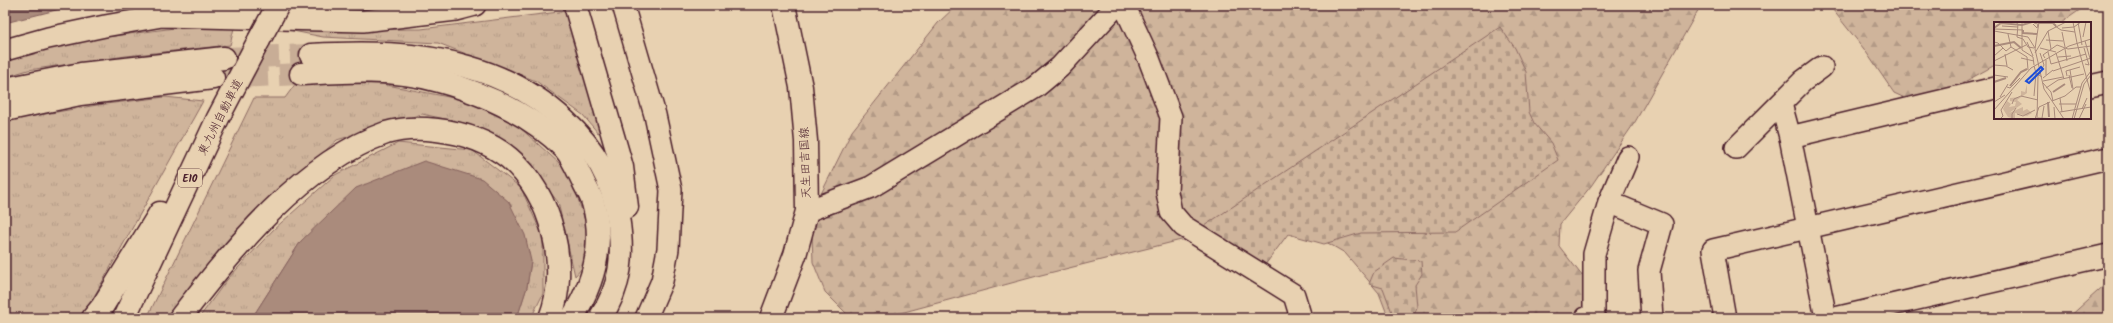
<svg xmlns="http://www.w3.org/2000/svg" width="2113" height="323" font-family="Kalam,'Klee One',sans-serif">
<defs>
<pattern id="grass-tufts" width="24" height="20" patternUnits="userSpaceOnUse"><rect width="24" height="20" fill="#cfb49b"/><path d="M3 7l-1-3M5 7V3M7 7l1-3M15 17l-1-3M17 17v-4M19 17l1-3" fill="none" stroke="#b39a86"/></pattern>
<pattern id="forest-firs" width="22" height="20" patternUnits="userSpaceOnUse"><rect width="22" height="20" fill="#cfb49b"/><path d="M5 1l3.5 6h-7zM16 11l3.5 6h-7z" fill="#b39a86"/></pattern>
<pattern id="cemetery-stones" width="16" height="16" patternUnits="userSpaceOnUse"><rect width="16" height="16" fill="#cfb49b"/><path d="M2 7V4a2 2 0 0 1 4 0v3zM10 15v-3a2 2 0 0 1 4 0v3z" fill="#b39a86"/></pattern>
</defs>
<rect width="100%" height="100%" fill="#e8d1b1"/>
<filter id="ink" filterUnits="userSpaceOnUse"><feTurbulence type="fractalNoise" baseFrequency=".025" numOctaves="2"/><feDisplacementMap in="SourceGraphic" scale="8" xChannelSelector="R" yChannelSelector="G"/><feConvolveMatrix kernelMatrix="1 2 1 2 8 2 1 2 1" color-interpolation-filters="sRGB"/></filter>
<g filter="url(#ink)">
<g fill="url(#grass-tufts)" stroke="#8c6a63">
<path d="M567,11L603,130L598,133L583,115L536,81L438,43L323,37L288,30L421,29Z"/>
<path d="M182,27L234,28L230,45L126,56L28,70L5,77V60L61,43Z"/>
<path d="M296,83L382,84L464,100L517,125L570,173L587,227L583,267L575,276L558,202L514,147L468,124L422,114L337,140L233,235L184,294L168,318H147L254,98H285Z"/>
<path d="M165,97L203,101L85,313L80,318H5V121L97,105Z"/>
<path d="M398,143L472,150L521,188L543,237V294L531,318H517L527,287L531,261L301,241L252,318H199L226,281L273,230L335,175Z"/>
</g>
<g fill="url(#forest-firs)" stroke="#8c6a63">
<path d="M957,5H1701L1635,122L1591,186L1560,224L1559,246L1593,290L1600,318H1387V314L1379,293L1345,253L1326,242L1251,225L1177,241L1041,275L882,318L847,314L825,292L813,262L812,234L819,198L852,131L938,23Z"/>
<path d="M1829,5H2087L2061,23H1995V65L1939,96L1909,100L1894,93L1864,49Z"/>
<path d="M2108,282V318H2068Z"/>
</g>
<g fill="url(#cemetery-stones)" stroke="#8c6a63">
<path d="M1500,27L1515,48L1526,72L1529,112L1534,123L1551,143L1558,160L1455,232L1361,233L1324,244L1288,234L1262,269L1198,230Z"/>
<path d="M1394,258L1421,261L1422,274L1415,285L1417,307L1413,318H1399L1393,315L1383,288L1369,284L1374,272Z"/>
</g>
<g fill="#aa8b7c" stroke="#84605c">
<path d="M5,5H76L5,23Z"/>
<path d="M424,161L482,179L509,202L525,235L531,261L527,287L517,318H252L301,241L356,188Z"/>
</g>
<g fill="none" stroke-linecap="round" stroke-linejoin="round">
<g stroke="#c8ad96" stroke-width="22" stroke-dasharray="22 11" stroke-linecap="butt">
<path d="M224,58L311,55"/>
<path d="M213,78L301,74"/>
</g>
<g stroke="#4a1f2b" stroke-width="24">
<g id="minor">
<path d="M623,5L655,115L671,190L668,249L662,281L646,318"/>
<path d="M1124,5L1149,59L1171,117L1167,192L1171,212L1183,226L1294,295L1301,318"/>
<path d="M5,50L48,38L105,26L162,16L363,21L456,10L475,5"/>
<path d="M2090,86L2108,82"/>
<path d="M1781,104L1790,137L1826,318"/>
<path d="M1790,137L1995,88"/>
<path d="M1736,148L1803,81L1822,67"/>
<path d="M1609,202L1662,224L1649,271L1652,318"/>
<path d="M807,211L871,187L1036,87L1060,67L1117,5"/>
<path d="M1586,318L1594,317V254L1609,202L1628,157"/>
<path d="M1725,318L1713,250L2108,158"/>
<path d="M1835,318L2108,255"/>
</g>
</g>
<g stroke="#4a1f2b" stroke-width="25">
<path id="major" d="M771,318L795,255L807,211L806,141L801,87L784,5"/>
</g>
<g stroke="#4a1f2b" stroke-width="25">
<g id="highway">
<path d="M575,5L622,167L627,207"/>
<path d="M311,55C364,52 417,52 468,67C538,87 607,141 618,217C624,254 622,286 600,318"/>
<path d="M301,74C346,71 395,68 439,81C486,94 531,114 565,149C572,157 578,171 583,181C586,188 591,195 593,203C605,244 594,283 572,318"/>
<path d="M5,89L81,74L224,58"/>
<path d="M5,110L80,94L213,78"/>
<path d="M93,318L102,307L160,213"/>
<path d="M124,318L218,118L259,40"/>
<path d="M180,318C232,250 303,162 386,133C402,128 421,128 437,130C463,133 489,142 509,158C552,193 570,268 550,318"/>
</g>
</g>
<use href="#minor" stroke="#e8d1b1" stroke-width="21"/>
<use href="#major" stroke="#e8d1b1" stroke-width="22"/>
<use href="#highway" stroke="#e8d1b1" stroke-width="22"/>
<g stroke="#4a1f2b" stroke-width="25" stroke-linecap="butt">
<path id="highway-bridge" d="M259,40L278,5"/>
</g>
<use href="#highway-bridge" stroke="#e8d1b1" stroke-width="22"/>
</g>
</g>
<g text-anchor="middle" stroke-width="3.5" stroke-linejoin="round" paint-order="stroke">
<rect fill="#e8d1b1" stroke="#795453" stroke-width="1" x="178" y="169" width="24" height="18" rx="3"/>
<g font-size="11" font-weight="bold" fill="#4a1f2b">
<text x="190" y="182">E10</text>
</g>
<g font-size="12" fill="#4a1f2b" stroke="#e8d1b1">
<text transform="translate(220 117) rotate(-63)" y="4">東九州自動車道</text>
<text transform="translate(805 163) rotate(-92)" y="4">天生田吉国線</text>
</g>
</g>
<g transform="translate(1994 22)">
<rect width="97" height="97" fill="#e8d1b1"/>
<path d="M33,62V71L23,78L28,82L15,91L29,85V89L33,87L38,91L33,94L21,91V97L14,95L9,87L13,79L17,82L15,85L21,84L22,80L16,79V76L27,75V69L31,70Z" fill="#cfb49b"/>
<path fill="none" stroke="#aa8b7c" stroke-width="2" d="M44,1H59L62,4M0,6L7,1L28,3L38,0M29,8V11L43,12M0,24L20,20L27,26M0,60L12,56M16,64L27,50L33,47M59,70L71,62M54,80L55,95"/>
<path fill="none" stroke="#a98a7b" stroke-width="1" d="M21,0L24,2L23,15L29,17L34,25L40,26M28,0V28L39,35L40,43M45,0L41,27L50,67L70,97M79,0L83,21M84,0L88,23M39,2L43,6L44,2L40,1M8,4L24,5M61,4L67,8L81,10M68,6L80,5L87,0M0,7L29,8M0,9L34,15L41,26M54,9L57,27L55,29M68,10L71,25M89,15L92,0M52,18L69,19M91,19L97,40M0,20L4,21L12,29M33,20L39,34M83,21L97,72M17,25L33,35L34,48M46,26L62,30M90,26L95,43L91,42M71,27L73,39M12,29L17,25L14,12M54,30L57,42L92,32M41,31L54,9L72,0M62,31L70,57M11,32L13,44M0,34L9,26M64,35L77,34M27,36L40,39M51,36L49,33L63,23L74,27L97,24M52,38V53M0,39L32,23M0,43L12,44L19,48M40,44L42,51L48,55M76,48L79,67M59,49L97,36M0,53L14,55M75,53L78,66M73,54L72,49L86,45M49,56L59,48M49,59L69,55M49,61L57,70L59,79M13,65L16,66L26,56M52,66L64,58L90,52M40,74L42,51M6,75L14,62M66,76L68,90M58,79L71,74L82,65H87M0,80L11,73M18,82L20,77L27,74L44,78M65,82H82M60,85L61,97M88,87L93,76M0,88L37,46L75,24L97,17M66,90L97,85M23,92L29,94L41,88M44,96L64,97M48,96L50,84M6,97L9,94L7,88L18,70M18,97V92L22,86M41,97L45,85L56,80M43,97L44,54L50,43L46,31M78,97L88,61L97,49M80,97L90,62L97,53M85,97L92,82"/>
<path fill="#1d4ed8" fill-opacity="0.15" stroke="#1d4ed8" stroke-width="2" d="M47,45L49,47L35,61L32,59Z"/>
<rect width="97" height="97" fill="none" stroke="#4a1f2b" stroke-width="2"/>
</g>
<rect width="2113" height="323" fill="none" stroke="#e8d1b1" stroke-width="20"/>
<rect x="10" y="10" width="2093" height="303" fill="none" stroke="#4a1f2b" stroke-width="1.5" filter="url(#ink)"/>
</svg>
